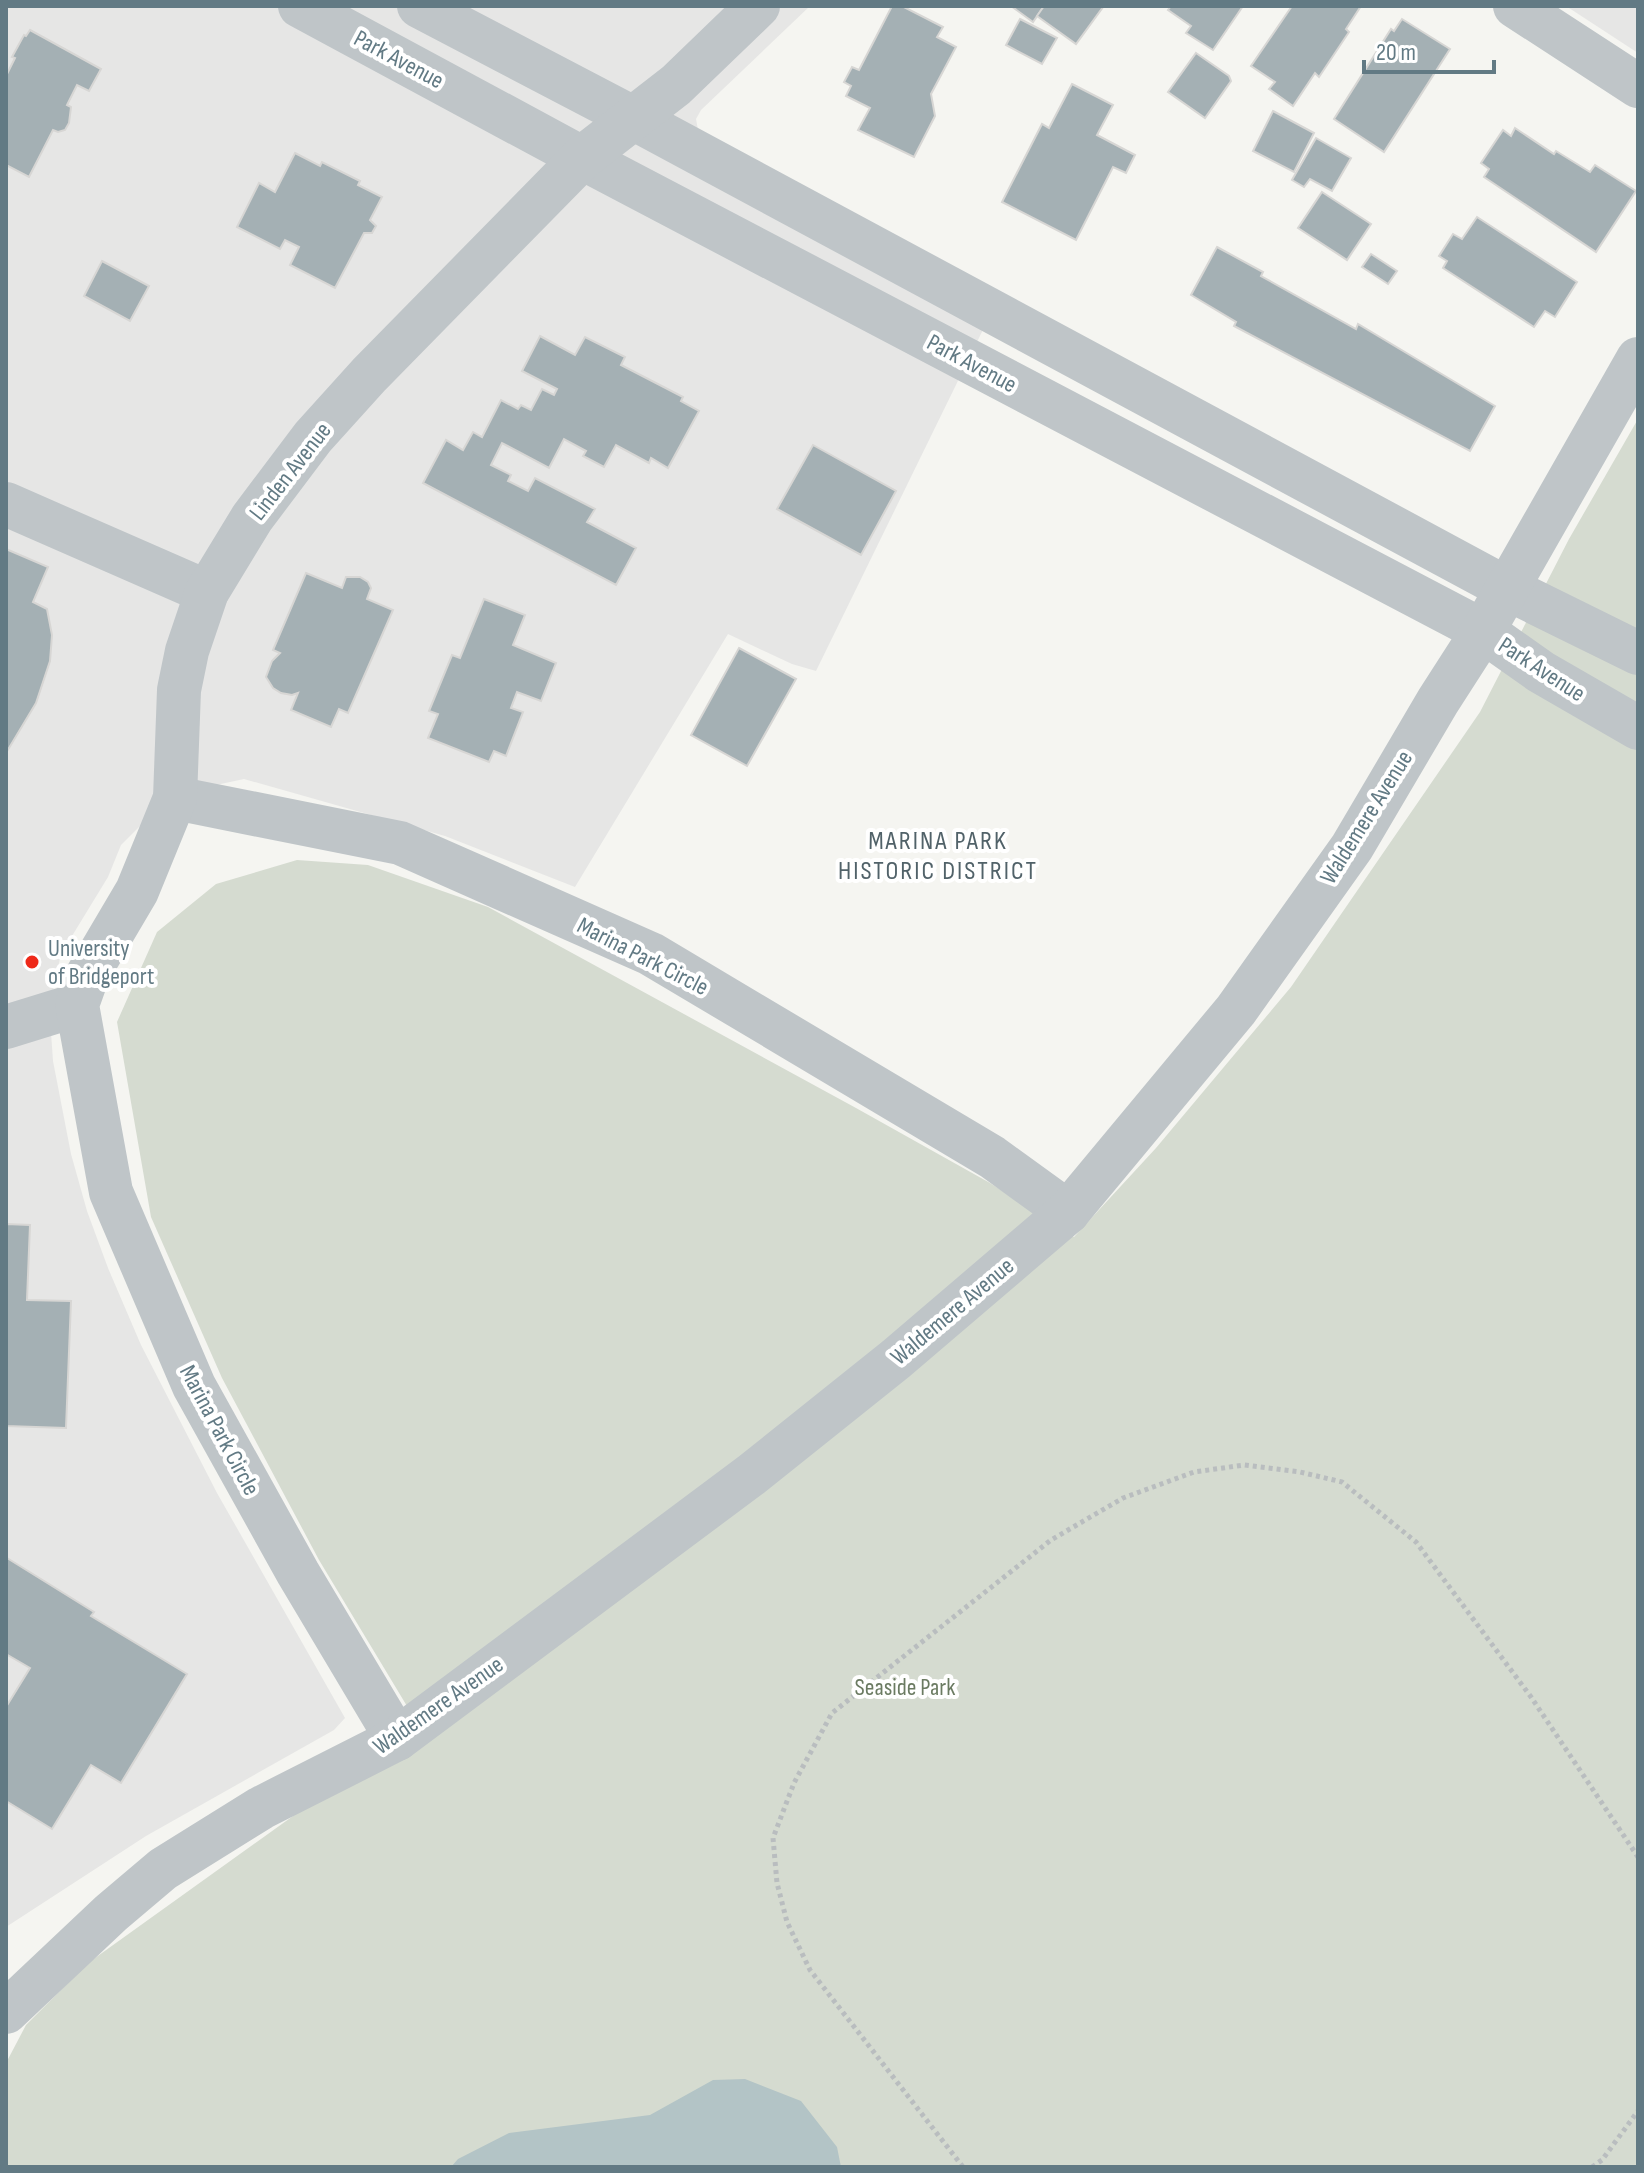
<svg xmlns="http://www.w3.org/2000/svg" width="1644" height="2173" font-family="'Sofia Sans Condensed',sans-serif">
<rect width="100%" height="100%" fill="#f5f5f1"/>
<g fill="#e6e6e5">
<path d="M6,6H810L701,110L696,119L698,130L999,297L816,671L792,664L728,634L575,887L445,836L244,779L216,785L145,821L121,845L108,877L61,954L52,995L50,1018L53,1061L71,1154L87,1211L108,1268L141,1345L217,1493L345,1718L334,1730L146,1836L6,1927Z"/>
<path d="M1566,6H1638V53Z"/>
</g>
<path fill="#d5dbd0" d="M1638,419V2167H6V2063L26,2025L88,1963L307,1806L428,1741L319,1560L222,1378L151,1217L117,1022L157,932L216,884L297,860L368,865L488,907L856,1108L990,1183L1074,1237L1156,1148L1291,987L1480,712L1569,539Z"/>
<path fill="#b3c4c6" d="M745,2079L801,2101L837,2147L841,2167H451L458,2159L509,2133L650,2115L713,2080Z"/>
<g fill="#a4b0b4" stroke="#d7d6d4" stroke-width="2">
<path d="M892,6H902L943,27L937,37L956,47L931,94L935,116L914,157L858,130L870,108L846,96L851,86L844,82L852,67L859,70Z"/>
<path d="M1011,6H1044L1033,22Z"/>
<path d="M1044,6H1102L1103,7L1076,44L1037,16Z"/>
<path d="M1171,6H1243L1213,50L1186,33L1191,26L1168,10Z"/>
<path d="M1292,6H1361L1346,29L1349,32L1319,77L1315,73L1293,106L1269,89L1275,82L1251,66Z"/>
<path d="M1020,19L1057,38L1042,64L1006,45Z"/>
<path d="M1402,19L1450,49L1384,152L1334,119L1391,29L1394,31Z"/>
<path d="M30,30L101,69L89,91L77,85L67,105L71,107L69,123L65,130L58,132L53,130L29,177L6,165V76L15,58L12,57L24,35L26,36Z"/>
<path d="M1196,53L1229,76L1231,81L1205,118L1168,92Z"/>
<path d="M1072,84L1113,105L1097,135L1135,155L1126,173L1113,167L1076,240L1002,202L1042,124L1049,128Z"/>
<path d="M1273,111L1314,133L1294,172L1253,151Z"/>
<path d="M1515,128L1554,154L1556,151L1590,172L1595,165L1636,191L1596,252L1484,177L1489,169L1481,163L1503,130L1511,136Z"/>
<path d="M1316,138L1351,158L1332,191L1310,179L1304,187L1292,180Z"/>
<path d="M295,153L320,166L322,162L360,181L358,185L382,197L370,220L376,226L372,233H364L335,288L290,265L299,247L285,240L280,249L237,227L259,183L275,192Z"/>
<path d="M1322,192L1371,224L1347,260L1298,228Z"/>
<path d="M1477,217L1577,282L1555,317L1545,311L1534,327L1443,268L1447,261L1439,256L1453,234L1462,239Z"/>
<path d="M1217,247L1263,272L1261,276L1356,329L1358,324L1495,406L1470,451L1234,326L1236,322L1191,295Z"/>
<path d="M1371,254L1397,271L1388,284L1362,267Z"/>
<path d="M102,261L149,286L130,321L84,296Z"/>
<path d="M540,336L575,355L585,337L625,357L621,365L683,397L681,401L699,411L668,468L651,458L649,463L616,445L604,467L583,456L586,451L564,439L549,468L502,443L491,465L511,475L508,481L528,491L535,478L595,509L587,522L636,548L616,585L423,483L446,440L463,450L473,432L482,437L501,400L518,409L521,405L531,410L542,389L554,395L557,389L522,371Z"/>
<path d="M813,445L896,491L861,555L777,509Z"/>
<path d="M6,549L48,567L33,602L47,609L52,635L50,661L36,703L6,753Z"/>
<path d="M306,573L342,588L346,577H360L368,582L371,588L367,599L393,610L348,713L339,709L331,727L291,710L298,693L292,695L281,693L273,688L266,677L272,661L280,653L273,650Z"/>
<path d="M484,599L525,615L513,645L556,663L541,701L517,692L511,708L523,712L506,756L494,751L489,762L428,738L438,714L429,711L452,655L460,658Z"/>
<path d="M739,648L796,679L747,766L691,735Z"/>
<path d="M6,1224L30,1225L27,1300L71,1301L66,1428L6,1426Z"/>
<path d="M7,1558L94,1612L91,1616L187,1674L121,1783L91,1765L52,1829L6,1801V1707L30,1668L6,1654Z"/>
</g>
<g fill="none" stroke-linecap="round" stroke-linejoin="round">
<g stroke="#b9bdbf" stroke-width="5" stroke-dasharray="4 4" stroke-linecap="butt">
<path d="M963,2167L810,1970L787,1922L777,1883L773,1838L794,1783L832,1713L1051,1540L1123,1498L1194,1472L1244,1465L1300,1472L1342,1482L1416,1542L1531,1697L1638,1857"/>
<path d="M1592,2167L1602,2160L1638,2111"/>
</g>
<g stroke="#bfc5c8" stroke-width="44">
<path d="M300,6L582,158L1483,631L1541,672L1638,728"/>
<path d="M419,6L633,118L1506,588L1638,653"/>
<path d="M1515,6L1638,86"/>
<path d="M6,504L207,592"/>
<path d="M175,798L400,843L651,954L992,1157L1068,1212"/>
<path d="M6,1027L77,1005"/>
<path d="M397,1739L298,1573L194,1386L111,1192L77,1005L88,974L137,891L175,798L179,690L187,651L207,592L252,518L313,437L369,375L582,158L676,85L758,6"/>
<path d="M6,2012L111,1913L163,1869L261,1808L397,1739L751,1475L896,1359L1068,1212L1236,1010L1352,847L1438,701L1483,631L1638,359"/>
</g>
</g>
<circle fill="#ee2919" stroke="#fff" stroke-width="3" cx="32" cy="962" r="8"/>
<g text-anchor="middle" stroke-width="8" stroke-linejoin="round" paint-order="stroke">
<g font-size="24" fill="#627a84" stroke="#fff">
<text transform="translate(399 59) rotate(28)" y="8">Park Avenue</text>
<text transform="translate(972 363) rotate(28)" y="8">Park Avenue</text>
<text transform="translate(290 471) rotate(-52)" y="8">Linden Avenue</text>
<text transform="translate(1542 669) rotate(33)" y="8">Park Avenue</text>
<text transform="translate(1366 817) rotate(-58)" y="8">Waldemere Avenue</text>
<text transform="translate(643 956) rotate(27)" y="8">Marina Park Circle</text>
<text transform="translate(952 1311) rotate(-40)" y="8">Waldemere Avenue</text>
<text transform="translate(220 1430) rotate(62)" y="8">Marina Park Circle</text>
<text transform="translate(438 1705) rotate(-35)" y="8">Waldemere Avenue</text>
</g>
<g font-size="24" fill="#627a84" stroke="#fff" text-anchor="start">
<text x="48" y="956">University<tspan x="48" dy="28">of Bridgeport</tspan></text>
</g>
<g font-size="24" fill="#6b7b62" stroke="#fff">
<text x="905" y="1695">Seaside Park</text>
</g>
<g font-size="26" letter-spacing="2" fill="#516269" stroke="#fff">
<text x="938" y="849">MARINA PARK<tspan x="938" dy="30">HISTORIC DISTRICT</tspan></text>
</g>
</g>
<rect width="1644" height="2173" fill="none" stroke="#627a84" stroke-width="16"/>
<path d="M1364 60v12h130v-12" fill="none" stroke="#627a84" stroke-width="4"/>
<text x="1376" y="60" font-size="24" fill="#627a84" stroke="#ffffff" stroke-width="6" paint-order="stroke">20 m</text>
</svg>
